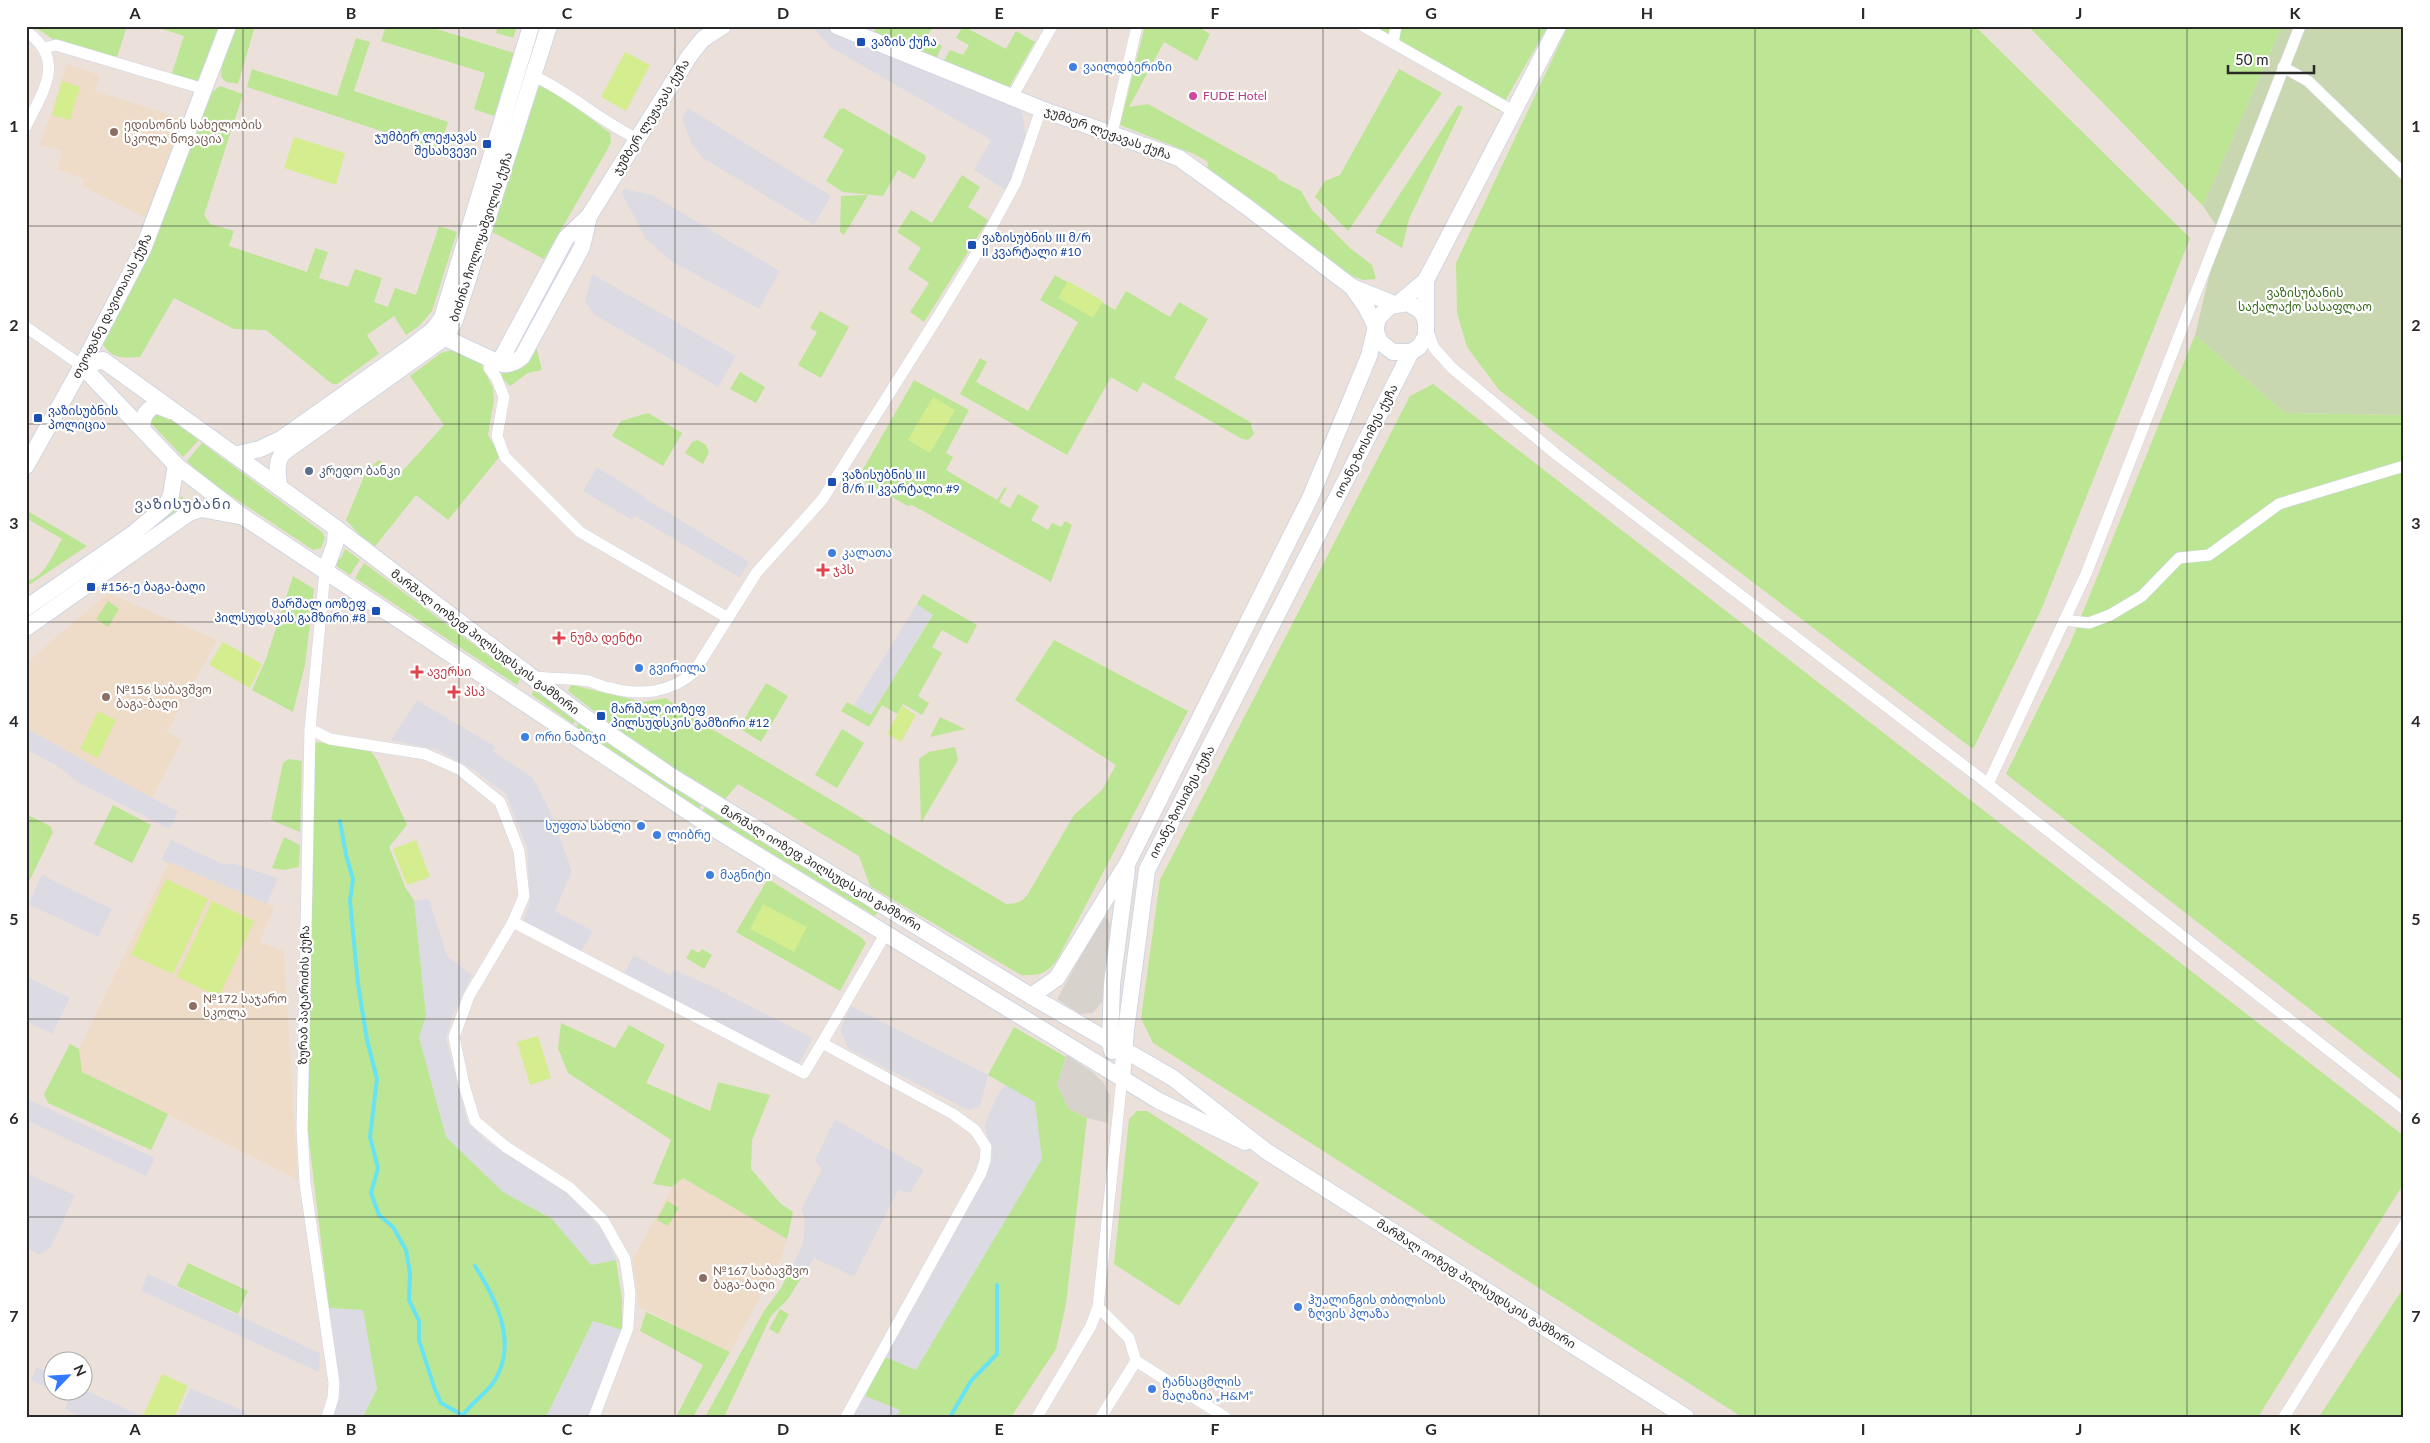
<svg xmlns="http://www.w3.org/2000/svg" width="2430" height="1443" font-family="Lato,'Noto Sans Georgian',sans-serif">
<rect width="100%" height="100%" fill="#ece1da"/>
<g fill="#dcdbe4">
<path d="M817,26H826L1017,108L1023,114L1026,142L1007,191L974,170L991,140L830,47L816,31Z"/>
<path d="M688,108L831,196L814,225L703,158L691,143L682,118Z"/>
<path d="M624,189L652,195L780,271L759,309L671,261L646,239L622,194Z"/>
<path d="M592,274L736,356L718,387L595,315L585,302Z"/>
<path d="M597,467L645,497L646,499L749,562L740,578L635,516L632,520L583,491Z"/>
<path d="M917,604L933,614L871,715L854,705Z"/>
<path d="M417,700L496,747L493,751L533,778L551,813L572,871L555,911L593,931L581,952L522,924L530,903L527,848L506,794L474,770L438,750L391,740Z"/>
<path d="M26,728L178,812L170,829L77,782L57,766L26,749Z"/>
<path d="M171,840L223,864H235L278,878L267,904L161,860Z"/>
<path d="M42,875L112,909L98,937L28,904Z"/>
<path d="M429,899L447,956L472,975L452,1017L446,1039L467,1121L485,1140L566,1192L604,1232L616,1260L591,1265L552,1219L503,1192L446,1137L419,1037L426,1016L414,900Z"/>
<path d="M634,955L670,975L674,970L709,985L813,1038L799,1064L624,974Z"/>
<path d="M26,976L70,998L52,1034L26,1021Z"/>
<path d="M851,1006L988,1075L980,1107L968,1110L849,1049L840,1030Z"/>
<path d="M1006,1085L1036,1101L1042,1159L916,1371L885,1357L988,1171L993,1152L984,1126L998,1094Z"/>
<path d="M26,1098L155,1158L146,1176L26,1120Z"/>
<path d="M835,1119L924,1170L910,1193L898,1190L854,1277L814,1258L803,1275L791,1268L803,1244L805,1219L801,1209L822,1170L815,1160Z"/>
<path d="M26,1173L75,1195L51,1247L39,1255L26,1247Z"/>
<path d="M148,1274L320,1353L319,1372L141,1291Z"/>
<path d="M329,1308L363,1310L377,1389L363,1417H331L340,1396Z"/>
<path d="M593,1321L622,1330L588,1417H546Z"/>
<path d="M37,1367L52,1375V1390L31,1380Z"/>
<path d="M190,1388L246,1412L244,1417H178Z"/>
<path d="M83,1389L139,1415L138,1417H81L65,1409L69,1398L53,1391L82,1390Z"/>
<path d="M865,1396L900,1410L896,1417H853Z"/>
</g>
<g fill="#efdcc8">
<path d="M67,64L100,75L95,91L187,120L150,220L82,186L84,179L57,169L62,151L40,145Z"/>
<path d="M108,593L217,640L167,732L182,740L152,798L26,728V663Z"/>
<path d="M169,862L274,907L260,942L284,951L298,1180L82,1072L79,1049Z"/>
<path d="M683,1178L787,1239L780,1261L730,1352L639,1307L633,1259L672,1187Z"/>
</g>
<g fill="#bce594">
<path d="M33,26H127L116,60L62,45Z"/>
<path d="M153,26H219L199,84L171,76L184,36Z"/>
<path d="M233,26H255L238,84L226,82L221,77L223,51Z"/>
<path d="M386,26H427L514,53L494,116L474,109L485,73L381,41Z"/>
<path d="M498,26H517L513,38L496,33Z"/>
<path d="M878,26H933L927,37L942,46L935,61L873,33Z"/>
<path d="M963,26L1006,49L1016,31L1035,42L1008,89L943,62L950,50L963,55L969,45L956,38Z"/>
<path d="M1145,26H1197L1210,34L1197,61L1164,42L1129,107L1148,104L1276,175L1278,179L1301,191L1312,210L1350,248L1372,265L1376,279L1363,280L1342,272L1207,170L1208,162L1194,154L1120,125Z"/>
<path d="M1357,26H1548L1499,111Z"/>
<path d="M1568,26H1975L2190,238L2041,610L1973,749L1499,390L1467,347L1457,313L1456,263Z"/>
<path d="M2028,26H2282L2203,206Z"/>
<path d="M356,38L370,42L354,91L448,122L439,150L247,87L252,69L337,96Z"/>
<path d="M1399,69L1442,93L1348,231L1315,197L1325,181L1340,175Z"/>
<path d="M220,86L243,94L204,215L210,224L234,231L229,246L307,272L315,248L328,252L319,278L348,287L355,269L382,278L374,302L388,307L395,288L416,295L439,226L457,232L432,311L419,326L406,335L394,316L367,335L379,354L337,384H332L266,330L234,329L174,298L140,357C124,358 111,359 103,344L151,252L210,94Z"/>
<path d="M538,86L551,89L610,133L611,142L606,152L544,259L492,232Z"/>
<path d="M1458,105L1463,107L1409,219L1402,248L1375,232Z"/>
<path d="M843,108L925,155L926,159L914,179L898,170L883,196L843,192L826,181L844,150L823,137L839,110Z"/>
<path d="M962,175L980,187L968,207L988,220L924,322L910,312L929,283L908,269L921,248L897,232L911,210L932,223Z"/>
<path d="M868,195L844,235L840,232L841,196Z"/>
<path d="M1055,275L1115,310L1126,291L1170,317L1179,302L1208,319L1174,378L1250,422L1254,434L1248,440L1242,439L1143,382L1137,392L1111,377L1067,455L960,394L980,358L987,362L976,382L1028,411L1078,322L1040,300Z"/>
<path d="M820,311L849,327L821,378L798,365L817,332L810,328Z"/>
<path d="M2195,335L2285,413L2404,415V1082L2006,774L2070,644Z"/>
<path d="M535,342L542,370L528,373L510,386L498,374C518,374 526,357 535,342Z"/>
<path d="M452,350L481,364L493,388L494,400L488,435L500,456L448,520L416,495L373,549L346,520L348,515L366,472L379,460L397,477L444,425L410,376L441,353Z"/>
<path d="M740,372L765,387L756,403L730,389Z"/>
<path d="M914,380L969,410L946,453L953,457L946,470L997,500L1005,487L1007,488L999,502L1010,508L1018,494L1039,506L1031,520L1048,530L1052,523L1061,527L1065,521L1072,525L1051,582L912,505L908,506L858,478Z"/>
<path d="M1433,384L2404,1136V1183L2258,1417H1742L1153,1043L1141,1018L1160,880L1410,396Z"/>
<path d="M161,412L199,440L183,457L149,421L150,417Z"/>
<path d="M648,413L682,433L663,466L612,436L621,421Z"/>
<path d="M698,440L706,445L709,452L703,464L685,453L692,442Z"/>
<path d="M202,443L322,532L325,538L321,548L313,550L204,478L187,461Z"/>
<path d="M181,496L195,506L158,526L157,524L178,504Z"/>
<path d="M26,510L87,546L29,585H26V581C45,578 53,554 62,539L26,518Z"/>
<path d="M345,549L360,560L350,575L333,564L341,558Z"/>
<path d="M364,563L520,679L517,685L355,578Z"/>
<path d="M293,576L314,589L305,665L293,712L252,690L266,659Z"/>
<path d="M923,594L977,625L967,644L942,630L932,647L942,653L918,696L929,703L922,715L903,704L897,714L882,705L869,727L841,711L847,702L871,715L933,615L917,604Z"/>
<path d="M108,601L119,609L108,627L96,619Z"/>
<path d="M1054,640L1188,711L1057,960C1047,974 1038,976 1021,975L870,886L859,856L738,784L725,799L655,758L568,691L571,685L576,686L643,702L666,698L690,716L1006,904C1017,904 1022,902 1028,894L1074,815L1102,790L1116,765L1015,700Z"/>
<path d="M766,683L788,696L761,742L739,728Z"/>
<path d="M533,691H535L576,720L573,724L532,695Z"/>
<path d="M940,717L965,729L930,737Z"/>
<path d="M579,722L701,805L699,809L576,727Z"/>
<path d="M842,729L864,743L837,788L815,775Z"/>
<path d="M315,742L369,749L377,760L407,825L389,847L406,889L414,900L426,1016L419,1037L446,1137L503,1192L552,1219L591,1265L616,1260L622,1299V1330L593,1321L546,1417H363L377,1389L363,1310L329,1308L306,1116L310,1020Z"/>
<path d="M955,747L958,760L921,823L919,759L929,752Z"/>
<path d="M289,759L302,761L300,832L271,820L283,763Z"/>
<path d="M113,805L151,825L132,863L94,844Z"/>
<path d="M705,807L878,912L875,916L702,811Z"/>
<path d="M26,814L50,826L53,832L26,888Z"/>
<path d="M284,837L300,845L299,867L284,870L272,868Z"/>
<path d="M768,879L862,938L866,943L840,991L736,932Z"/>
<path d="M692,949L699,953L702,949L712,955L704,969L686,958Z"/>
<path d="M561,1023L615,1048L629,1025L665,1045L646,1083L710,1111L718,1082L770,1095L752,1140L751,1169L780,1203L793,1212L787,1239L683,1178L672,1187L653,1184L671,1140L568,1073L558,1048Z"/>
<path d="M1014,1027L1066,1057L1057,1085L1069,1109L1087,1118L1066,1304L1056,1349L1011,1417H896L900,1410L865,1396L885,1357L916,1370L1042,1159L1035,1102L988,1075Z"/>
<path d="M70,1044L79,1049L82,1072L168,1114L151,1150L48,1103L44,1094Z"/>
<path d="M1137,1111H1147L1259,1183L1179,1306L1114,1264L1129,1119Z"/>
<path d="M667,1201L679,1208L668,1226L657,1220Z"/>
<path d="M188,1263L248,1291L238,1314L177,1286Z"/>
<path d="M791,1268L803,1275L788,1299L771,1316L724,1417H705L764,1311L781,1288Z"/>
<path d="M2404,1287V1417H2319Z"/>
<path d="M780,1309L789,1314L778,1334L769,1329Z"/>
<path d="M646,1312L730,1352L693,1417H676L703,1365L640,1331Z"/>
</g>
<path fill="#c9d7b0" d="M2282,26H2404V415L2285,413L2195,335L2220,231L2203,206Z"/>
<g fill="#d4ed8f">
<path d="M625,52L650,65L626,111L601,97Z"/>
<path d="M62,81L80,87L70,120L52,115Z"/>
<path d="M294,137L345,153L336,185L284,168Z"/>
<path d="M1068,281L1103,301L1093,318L1058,298Z"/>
<path d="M933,397L955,410L930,453L908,440Z"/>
<path d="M223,642L262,664L250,688L209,665Z"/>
<path d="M902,706L916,715L901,742L887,734Z"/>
<path d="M98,711L116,720L98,758L80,749Z"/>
<path d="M416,840L430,877L407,885L393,849Z"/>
<path d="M166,879L208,899L173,974L131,955Z"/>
<path d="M212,901L254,921L219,997L177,977Z"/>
<path d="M763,904L807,927L794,952L750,929Z"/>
<path d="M538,1036L551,1078L530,1085L517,1042Z"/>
<path d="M162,1374L188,1386L174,1417H145L143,1416Z"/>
</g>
<g fill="#d8d2cd">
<path d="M1104,918H1108L1110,924L1103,1001L1093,1013L1080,1014L1057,999L1101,920Z"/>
<path d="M1067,1055L1092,1072L1104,1083L1110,1096L1108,1123L1087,1118L1069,1109L1057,1085Z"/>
</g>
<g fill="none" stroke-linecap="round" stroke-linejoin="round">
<g stroke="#68e3f3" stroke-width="4">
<path d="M340,821L346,855L353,879L350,901L358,984L367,1040L377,1079L370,1137L378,1168L371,1193L379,1215L393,1227L406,1250L410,1273L409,1300L419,1321V1340L434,1387L441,1403L462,1415"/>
<path d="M462,1417C470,1403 487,1394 495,1380C518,1342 496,1299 475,1266"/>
<path d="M950,1417L971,1381L997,1354V1285"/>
</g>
<g stroke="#cfd6e3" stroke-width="12">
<g id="street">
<path d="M1363,26L1513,111"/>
<path d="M26,31C67,60 43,91 26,126"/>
<path d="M1393,43L1396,26"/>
<path d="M44,48L56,45L204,89"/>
<path d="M2283,67L2308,81L2404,174"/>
<path d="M534,76C571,93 600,121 636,138"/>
<path d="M1012,97L1052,26"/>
<path d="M1112,133L1137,26"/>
<path d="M26,327L82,366"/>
<path d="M1427,330L1434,348L1452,368L1557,455L1988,784L2404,1109"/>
<path d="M491,360L489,368L496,377L504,397L497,436L505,457L580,532L728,618"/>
<path d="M325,571L310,729L302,1128L305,1183L334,1383L333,1398L327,1417"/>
<path d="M2064,620L2089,623L2110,615L2142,596L2179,558L2209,555L2279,504L2404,466"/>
<path d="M535,677C552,679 571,678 589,681C596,683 603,687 611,688C640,696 671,693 694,672L757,572L822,500L939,315L983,243L1016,182L1041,109"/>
<path d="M310,729L330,739L425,754L459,769L500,802L519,851L524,896L513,922L469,996L454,1037L464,1085L475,1121L506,1147L570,1188L603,1220L625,1259L630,1293L628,1328L594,1417"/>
<path d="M1988,784L2086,574L2300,26"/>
<path d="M513,922L804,1073L822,1043"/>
<path d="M1098,1307L1129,1338L1136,1361L1225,1417"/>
<path d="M846,1417L981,1173L985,1161L986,1147L975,1130L953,1114L822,1043L886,933"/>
<path d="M1037,1417L1091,1326L1098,1307L1122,1078"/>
<path d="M1101,1417L1136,1361"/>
<path d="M2284,1417L2404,1225"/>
</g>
</g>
<g stroke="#cfd6e3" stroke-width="18">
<g id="secondary">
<path d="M837,26L1041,109L1179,158L1247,207L1352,287L1366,307L1376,327"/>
<path d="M1426,280V322"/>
<path d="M1352,287L1394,304"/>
<path d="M1399,303L1426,280L1558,26"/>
<path d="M437,334L499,363C508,366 515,363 522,357L582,247L589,216"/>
<path d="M499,363L566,238L589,216L690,55L703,39L723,26"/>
<path d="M82,366L103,360L336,528L582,715L671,776L1031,996L1173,1078L1266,1151L1686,1417"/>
<path d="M82,366L176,465L242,516L710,826L1159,1101L1245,1142"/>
<path d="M142,428C143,416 145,411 156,405L171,411"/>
<path d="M234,455L260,449L281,439L411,347L433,330L442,318L531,26"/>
<path d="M26,466L82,366L143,249L228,26"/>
<path d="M279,487C278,474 275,463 283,453L447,336L455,320L549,26"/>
<path d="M325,571L335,544L336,528"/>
<path d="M26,608L134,533L166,506L171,495L176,465"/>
<path d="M26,628L189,513L201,509L239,516"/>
<path d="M1031,996L1057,978L1128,862L1311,496L1369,356L1378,318L1390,306L1408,303L1420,310L1424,316L1426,322V336L1419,347L1411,352H1393L1380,342L1376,332"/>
<path d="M1112,1051L1110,1043L1112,984L1127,869"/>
<path d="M1122,1078L1126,1030L1147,870L1411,352"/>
</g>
</g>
<use href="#street" stroke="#fff" stroke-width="11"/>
<use href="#secondary" stroke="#fff" stroke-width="16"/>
</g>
<path fill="none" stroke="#292929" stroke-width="1" stroke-opacity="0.55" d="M243,26V1417M459,26V1417M675,26V1417M891,26V1417M1107,26V1417M1323,26V1417M1539,26V1417M1755,26V1417M1971,26V1417M2187,26V1417M26,226H2404M26,424H2404M26,622H2404M26,821H2404M26,1019H2404M26,1217H2404"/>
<g fill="#1a4fb4" stroke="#fff" stroke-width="2">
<rect x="856" y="37" width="10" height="10" rx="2.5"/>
<rect x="482" y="139" width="10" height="10" rx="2.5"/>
<rect x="967" y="240" width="10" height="10" rx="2.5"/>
<rect x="33" y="413" width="10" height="10" rx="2.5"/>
<rect x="827" y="477" width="10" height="10" rx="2.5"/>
<rect x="86" y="582" width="10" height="10" rx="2.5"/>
<rect x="371" y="606" width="10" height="10" rx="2.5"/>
<rect x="596" y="711" width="10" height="10" rx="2.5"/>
</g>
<g fill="#3f7fe0" stroke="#fff" stroke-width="2">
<circle cx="1073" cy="67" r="5"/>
<circle cx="832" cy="553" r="5"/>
<circle cx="639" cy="668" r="5"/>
<circle cx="525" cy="737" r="5"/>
<circle cx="641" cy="826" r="5"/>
<circle cx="657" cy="835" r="5"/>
<circle cx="710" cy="875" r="5"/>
<circle cx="1298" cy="1307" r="5"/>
<circle cx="1152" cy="1389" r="5"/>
</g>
<circle fill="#d1479c" stroke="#fff" stroke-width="2" cx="1193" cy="96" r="5"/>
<g fill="#8d6e63" stroke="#fff" stroke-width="2">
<circle cx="114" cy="132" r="5"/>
<circle cx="106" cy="697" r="5"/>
<circle cx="193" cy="1006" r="5"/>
<circle cx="703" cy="1278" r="5"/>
</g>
<circle fill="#5c6f8a" stroke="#fff" stroke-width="2" cx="309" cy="471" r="5"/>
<g fill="#e0444e" stroke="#fff" stroke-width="2">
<path d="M820.5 562.5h5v5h5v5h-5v5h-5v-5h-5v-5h5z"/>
<path d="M556.5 630.5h5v5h5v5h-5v5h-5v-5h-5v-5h5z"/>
<path d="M414.5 664.5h5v5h5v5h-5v5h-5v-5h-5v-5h5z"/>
<path d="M451.5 684.5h5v5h5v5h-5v5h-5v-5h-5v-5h5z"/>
</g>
<g text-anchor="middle" stroke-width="4.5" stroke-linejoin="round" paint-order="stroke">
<g font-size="12" fill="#164399" stroke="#fff" text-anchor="start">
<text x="871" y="46">ვაზის ქუჩა</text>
<text x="477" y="141" text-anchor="end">ჯუმბერ ლეჟავას<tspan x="477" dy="14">შესახვევი</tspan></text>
<text x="982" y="242">ვაზისუბნის III მ/რ<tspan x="982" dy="14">II კვარტალი #10</tspan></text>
<text x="48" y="415">ვაზისუბნის<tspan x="48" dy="14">პოლიცია</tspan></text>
<text x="842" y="479">ვაზისუბნის III<tspan x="842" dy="14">მ/რ II კვარტალი #9</tspan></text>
<text x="101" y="591">#156-ე ბაგა-ბაღი</text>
<text x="366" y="608" text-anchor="end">მარშალ იოზეფ<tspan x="366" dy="14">პილსუდსკის გამზირი #8</tspan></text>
<text x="611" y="713">მარშალ იოზეფ<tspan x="611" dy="14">პილსუდსკის გამზირი #12</tspan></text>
</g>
<g font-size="12" fill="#366cbe" stroke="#fff" text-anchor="start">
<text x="1083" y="71">ვაილდბერიზი</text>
<text x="842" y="557">კალათა</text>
<text x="649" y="672">გვირილა</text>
<text x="535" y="741">ორი ნაბიჯი</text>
<text x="631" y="830" text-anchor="end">სუფთა სახლი</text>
<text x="667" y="839">ლიბრე</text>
<text x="720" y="879">მაგნიტი</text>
<text x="1308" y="1304">ჰუალინგის თბილისის<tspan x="1308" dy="14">ზღვის პლაზა</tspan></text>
<text x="1162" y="1386">ტანსაცმლის<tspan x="1162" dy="14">მაღაზია „H&amp;M“</tspan></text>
</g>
<g font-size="12" fill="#b23c85" stroke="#fff" text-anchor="start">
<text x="1203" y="100">FUDE Hotel</text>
</g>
<g font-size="12" fill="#292929" stroke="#fff">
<text transform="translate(651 117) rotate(-58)" y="4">ჯუმბერ ლეჟავას ქუჩა</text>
<text transform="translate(1108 133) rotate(20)" y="4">ჯუმბერ ლეჟავას ქუჩა</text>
<text transform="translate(481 237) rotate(-72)" y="4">ბიძინა ჩოლოყაშვილის ქუჩა</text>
<text transform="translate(112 306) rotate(-63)" y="4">თეოფანე დავითაიას ქუჩა</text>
<text transform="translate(1366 441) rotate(-63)" y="4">იოანე-ზოსიმეს ქუჩა</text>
<text transform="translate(485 642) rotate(37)" y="4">მარშალ იოზეფ პილსუდსკის გამზირი</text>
<text transform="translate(1182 802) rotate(-62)" y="4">იოანე-ზოსიმეს ქუჩა</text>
<text transform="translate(821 868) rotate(31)" y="4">მარშალ იოზეფ პილსუდსკის გამზირი</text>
<text transform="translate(304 995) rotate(-89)" y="4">ზურაბ პატარიძის ქუჩა</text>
<text transform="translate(1476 1284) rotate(32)" y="4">მარშალ იოზეფ პილსუდსკის გამზირი</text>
</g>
<g font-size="12" fill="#785e54" stroke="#fff" text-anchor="start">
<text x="124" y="129">ედისონის სახელობის<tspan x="124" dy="14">სკოლა ნოვაცია</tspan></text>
<text x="116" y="694">№156 საბავშვო<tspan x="116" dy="14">ბაგა-ბაღი</tspan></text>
<text x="203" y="1003">№172 საჯარო<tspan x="203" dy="14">სკოლა</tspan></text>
<text x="713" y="1275">№167 საბავშვო<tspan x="713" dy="14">ბაგა-ბაღი</tspan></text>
</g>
<g font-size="12" fill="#346817" stroke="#fff">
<text x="2305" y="297">ვაზისუბანის<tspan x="2305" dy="14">საქალაქო სასაფლაო</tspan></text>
</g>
<g font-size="12" fill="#4e5e75" stroke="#fff" text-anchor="start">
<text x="319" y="475">კრედო ბანკი</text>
</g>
<g font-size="12" fill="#be3a42" stroke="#fff" text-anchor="start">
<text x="833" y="574">ჯპს</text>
<text x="570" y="642">ნუმა დენტი</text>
<text x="427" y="676">ავერსი</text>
<text x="464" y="696">პსპ</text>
</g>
<g font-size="15" letter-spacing="1" fill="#48597b" stroke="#fff">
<text x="183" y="509">ვაზისუბანი</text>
</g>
</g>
<rect width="2430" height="1443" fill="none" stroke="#ffffff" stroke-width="55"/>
<g transform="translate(68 1376) rotate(65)"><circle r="24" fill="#ffffff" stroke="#a9a9a9"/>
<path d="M0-4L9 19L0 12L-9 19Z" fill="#3479ff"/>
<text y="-8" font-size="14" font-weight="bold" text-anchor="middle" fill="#292929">N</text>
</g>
<path d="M2228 65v8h86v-8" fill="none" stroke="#292929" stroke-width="2.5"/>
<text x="2235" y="65" font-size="15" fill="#292929" stroke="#ffffff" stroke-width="4" paint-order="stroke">50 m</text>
<rect x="28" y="28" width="2374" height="1388" fill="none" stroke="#292929" stroke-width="2"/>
<g font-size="16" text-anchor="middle" font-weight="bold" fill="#292929">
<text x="135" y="19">A</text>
<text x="351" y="19">B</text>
<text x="567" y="19">C</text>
<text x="783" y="19">D</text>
<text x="999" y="19">E</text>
<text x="1215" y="19">F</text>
<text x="1431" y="19">G</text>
<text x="1647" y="19">H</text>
<text x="1863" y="19">I</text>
<text x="2079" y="19">J</text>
<text x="2295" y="19">K</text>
<text x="14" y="132">1</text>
<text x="2416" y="132">1</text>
<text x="14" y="331">2</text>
<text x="2416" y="331">2</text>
<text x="14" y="529">3</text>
<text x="2416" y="529">3</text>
<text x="14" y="727">4</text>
<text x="2416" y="727">4</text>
<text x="14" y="925">5</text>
<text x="2416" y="925">5</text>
<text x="14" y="1124">6</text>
<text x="2416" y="1124">6</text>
<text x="14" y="1322">7</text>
<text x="2416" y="1322">7</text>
<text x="135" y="1435">A</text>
<text x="351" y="1435">B</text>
<text x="567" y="1435">C</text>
<text x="783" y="1435">D</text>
<text x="999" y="1435">E</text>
<text x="1215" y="1435">F</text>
<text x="1431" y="1435">G</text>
<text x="1647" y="1435">H</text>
<text x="1863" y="1435">I</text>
<text x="2079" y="1435">J</text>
<text x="2295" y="1435">K</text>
</g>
</svg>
